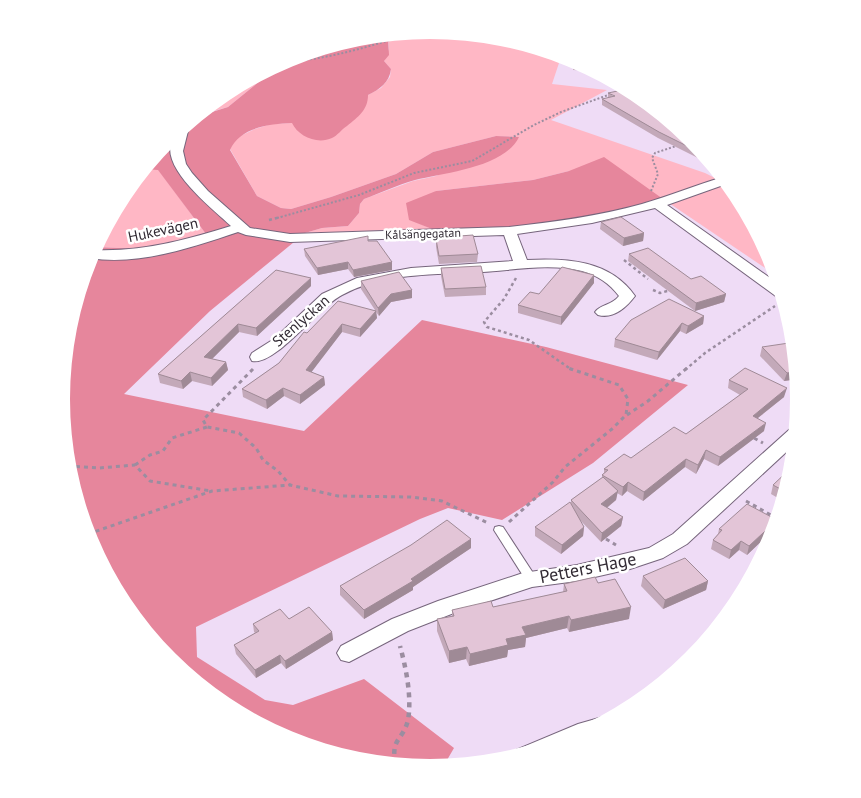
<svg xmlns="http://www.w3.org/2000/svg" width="861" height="798" font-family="'PT Sans',sans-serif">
<rect width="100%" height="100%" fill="#efdcf6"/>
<g fill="#ffb7c5">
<path d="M431,30L503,37L559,54V63L552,84L607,90L551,120L705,173L731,186L737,194L772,258L777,276L663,199L569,171L533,180L436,191L409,219L432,229L305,233L322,228L348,226L359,213L360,204L364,199L413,181L436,176L519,137L496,136L433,152L396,174L331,197L291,209L281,208L257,196L230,149L234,139L255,129L271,124L292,123L368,95L381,88L390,77L391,69L384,61L389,49L388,38L292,57L359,37Z"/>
<path d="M287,59L228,107L196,116L226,92Z"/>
<path d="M144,169H158L206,234L181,241L141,249L96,247L124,194Z"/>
</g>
<g fill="#e6869c">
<path d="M388,38L389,55L384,61L391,69C389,83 380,89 368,95C368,110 358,117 347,126C342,129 337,136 332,138C317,145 298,136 292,123C270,124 240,127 230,150L257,196L281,208L291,209L331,197L396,174L433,152L496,136L519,137C505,167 445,173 415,180C397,185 380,193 364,199L360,204L359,213L348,226L322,228L305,233L210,311L124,394L304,431L422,320L546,347L688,385L593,463L502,520L448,508L420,519L196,627L197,657L265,700L293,705L364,679L454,748L443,767L430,768L358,761L289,740L225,706L169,660L124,604L89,540L69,471L62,399L69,327L90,258L96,247L141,249L181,241L206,234L158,170L144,169L170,138L196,117L228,107L287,59Z"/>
<path d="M604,157L663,199L597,216L515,227L432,229L409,220L406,203L436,191L533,180L569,171Z"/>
</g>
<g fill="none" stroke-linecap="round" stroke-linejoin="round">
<g stroke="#76657c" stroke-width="2">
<g id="lane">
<path d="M499,526L503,527L535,576L536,579L535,582L531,583L527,582L494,530L495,527Z"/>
<path d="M606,716L611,719L586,732L557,744L503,761V759L504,755L578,724Z"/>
</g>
</g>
<g stroke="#76657c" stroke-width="2">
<g id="street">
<path d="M622,85L636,92L652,106L645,105L621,89L620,87Z"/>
<path d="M187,125L189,127L183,151L186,164L192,173L208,191L250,228L290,234L509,227C554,222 599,216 642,204C670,196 696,185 723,177L729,183L667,205L780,285L784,298L777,297L655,208L592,223L517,234L527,260C567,258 610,260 635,296C626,308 613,319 598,315L595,312C601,304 611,306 619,296C610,284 597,275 582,271C550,263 515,270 483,272C436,275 384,272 342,295C318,307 276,366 252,361L250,357L252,353L274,339L322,294L357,278L411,268L513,261L504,235L290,242L246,235L238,232C193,247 139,266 90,258L94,250C142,252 186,240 231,226C209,205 138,152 187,125Z"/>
<path d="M797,427L795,444L687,544L663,558L630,569L577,581L532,587L454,613L408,631L349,662L341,660L337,653L341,646L392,619L438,601L523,573L577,565L649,548L673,534L790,429Z"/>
</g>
</g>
<g stroke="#9b8da0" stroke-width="2" stroke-dasharray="2 2" stroke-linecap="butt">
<path d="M282,62C327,60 372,46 414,32"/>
<path d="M651,191L658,174L652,158L655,153L679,145"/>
<path d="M277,218L359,195L414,173L472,161L534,125L561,112L611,94"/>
</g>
<g stroke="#9b8da0" stroke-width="2.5" stroke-dasharray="3 3" stroke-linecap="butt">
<path d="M269,220L281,217"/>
<path d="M624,260L648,279"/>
<path d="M516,278L504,299L484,322L487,327L529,340L572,370"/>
<path d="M653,290L660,293L671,290"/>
<path d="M685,370L705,353L775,306"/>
</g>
<g stroke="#9b8da0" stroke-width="3" stroke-dasharray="4 4" stroke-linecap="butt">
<path d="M253,369L203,420L207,427L239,433L256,448L263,460L278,471L290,485L338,496L411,497L442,501L488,523"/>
<path d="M627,415L648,401L687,368"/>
<path d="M754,438L763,443"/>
<path d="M135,465L150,455L163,451L172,438L207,427"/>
<path d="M68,466L99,468L135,465L150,481L211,491"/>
<path d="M746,501L778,519"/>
<path d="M509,522L553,482L565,467L612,429L626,415L628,399L619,385L568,368"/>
<path d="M88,534L212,491L290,485"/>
<path d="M606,539L616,545"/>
</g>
<path stroke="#9b8da0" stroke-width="4.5" stroke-dasharray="5 5" stroke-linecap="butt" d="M395,764C391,737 403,741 408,720C412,697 406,668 400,646"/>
<use href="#lane" fill="#fff" fill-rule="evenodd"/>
<use href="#street" fill="#fff" fill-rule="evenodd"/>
</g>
<g fill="#c3a9b9">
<path d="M515,41L533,46H515Z"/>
<path d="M574,60L604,75L590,74V71L573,70Z"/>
<path d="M608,93L692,138L706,156L698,158L658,138L602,105V99L608,98Z"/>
<path d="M601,222L644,233L643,241L623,246L600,229Z"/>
<path d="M446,237L478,254L477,262L439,264L436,247V239H445Z"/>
<path d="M368,241L392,262V270L354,277L348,269L318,275L305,256L304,249Z"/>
<path d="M629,254L691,279L726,294L724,302L695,311L628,261Z"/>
<path d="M441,268L486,287V295L445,297L441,276Z"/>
<path d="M276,270L311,286L257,336L239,332L212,359L226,362L228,370L212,386L192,381L183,389L160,383L158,374Z"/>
<path d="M594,275V283L561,325L518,313V305L539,294Z"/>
<path d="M361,281L412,290V298L391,302L379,316L376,312L377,318L360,337L342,332L311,372L324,377L325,385L300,404L284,396L267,409L243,397L242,389L279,363L307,333L375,310L361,289Z"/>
<path d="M704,316L703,324L686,334L680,331L657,360L614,347L615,339Z"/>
<path d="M762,347L794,348L798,379L784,381L760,356Z"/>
<path d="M729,380L784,397L758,418L764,431L718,466L704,459L696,474L685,467L643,501L627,491L622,496L617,493L616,500L607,508L623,517L621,526L601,542L579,519L584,527L583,536L561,554L535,536V527L571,504V500L602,478V475L604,473V469L631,458L686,434L740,395L728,388Z"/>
<path d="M792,471L783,501L771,494L773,485Z"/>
<path d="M719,529H774L747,555L739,550L729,559L711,549L713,540L718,534Z"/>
<path d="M471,539V548L413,587V590L364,619L340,595V586Z"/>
<path d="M643,576L708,581L706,590L663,609L641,586Z"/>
<path d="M598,583L629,619L569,632L567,628L526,638L525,647L508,650L507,657L469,666L466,659L449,663L437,631V619L452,616V610L493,607L563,592L564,584Z"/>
<path d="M289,619L332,632L333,640L286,669L281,663L256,678L236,654L234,645L255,633L254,632L253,624Z"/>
</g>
<g fill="#9f8a96">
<path d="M702,151L706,156L698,158L699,152Z"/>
<path d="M644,233L643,241L623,246L624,238Z"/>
<path d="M348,262V269L318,275L317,268Z"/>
<path d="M392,262V270L354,277L353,270Z"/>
<path d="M594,275V283L561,325V317Z"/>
<path d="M311,278V286L257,336L256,328Z"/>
<path d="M412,290V298L391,302L379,316L378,308L391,294Z"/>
<path d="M726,294L724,302L695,311L696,303Z"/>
<path d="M376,311L377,318L360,337V329Z"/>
<path d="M704,316L703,324L686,334L688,326Z"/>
<path d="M682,323L680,331L657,360L659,352Z"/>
<path d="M238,324L239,332L206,365L204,357Z"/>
<path d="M342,324V332L307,378L306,370Z"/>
<path d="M226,362L228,370L212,386L211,378Z"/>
<path d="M797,371L798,379L784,381L787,373Z"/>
<path d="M190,372L192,381L183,389L181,381Z"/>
<path d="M324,377L325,385L300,404V395Z"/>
<path d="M283,388L284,396L267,409L266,400Z"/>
<path d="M787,388L784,397L750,424L753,416Z"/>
<path d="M766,423L764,431L718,466L720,457Z"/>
<path d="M706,450L704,459L696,474L698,465Z"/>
<path d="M686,459L685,467L643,501L644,492Z"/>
<path d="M628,482L627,491L622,496L623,487Z"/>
<path d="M618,491L616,500L600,513L601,504Z"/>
<path d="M623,517L621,526L601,542L602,533Z"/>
<path d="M777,520L774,529L747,555L749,546Z"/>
<path d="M584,527L583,536L561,554L562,545Z"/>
<path d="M471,539V548L413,587V590L364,619V610L411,579Z"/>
<path d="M741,541L739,550L729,559L731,550Z"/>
<path d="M708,581L706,590L663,609L665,600Z"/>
<path d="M631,607L629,619L569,632L571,620Z"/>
<path d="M569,616L567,628L526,638L525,647L508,650L507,657L469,666L470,654L506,639L522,627Z"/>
<path d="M332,632L333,640L286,669L285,661Z"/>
<path d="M467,647L466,659L449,663V651Z"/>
<path d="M280,655L281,663L256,678L255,670Z"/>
</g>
<g fill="#e3c5d7" stroke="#9f8a96">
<path d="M574,60L585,65H574Z"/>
<path d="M627,89L646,101L692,138L702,151L699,152L659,132L602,99L615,96L608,93Z"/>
<path d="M621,217L644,233L624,238L601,222Z"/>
<path d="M473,235L478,254L439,256L436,239H446V237Z"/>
<path d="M368,236V241H377L392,262L353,270L348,262L317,268L304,249Z"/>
<path d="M648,248L691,279L701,276L726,294L696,303L629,254Z"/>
<path d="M481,266L486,287L445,289L441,268Z"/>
<path d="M562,267L594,275L561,317L518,305L530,292L539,294Z"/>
<path d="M276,270L311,278L256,328L238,324L204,357L226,362L211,378L190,372L181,381L158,374Z"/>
<path d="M399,272L412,290L391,294L378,308L361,281Z"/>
<path d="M669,299L704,316L688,326L682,323L659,352L615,339L631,320Z"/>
<path d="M338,301L376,311L360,329L342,324L306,370L324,377L300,395L283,388L266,400L242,389L279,363L304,332L307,333Z"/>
<path d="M789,343L794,348L797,371L787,373L762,347Z"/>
<path d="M745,368L787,388L753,416L766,423L720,457L706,450L698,465L686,459L644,492L628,482L623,487L602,475L608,470L604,469L624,454L631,458L674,427L686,434L748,389L729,380Z"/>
<path d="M793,466L792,471L786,492L773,485Z"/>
<path d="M603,477L618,491L601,504L623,517L602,533L571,500Z"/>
<path d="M570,502L584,527L562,545L535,527Z"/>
<path d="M747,504L777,520L749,546L741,541L731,550L713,540L722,530L719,529Z"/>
<path d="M447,520L471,539L411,579L413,581L364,610L340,586L411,545Z"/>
<path d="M685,558L708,581L665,600L643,576Z"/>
<path d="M595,577L598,583L615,579L631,607L571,620L569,616L522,627L526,635L506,639L508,645L470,654L467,647L449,651L437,619L454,616L452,610L491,601L493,607L567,591L564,584Z"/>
<path d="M309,607L332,632L285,661L280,655L255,670L234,645L259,631L253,624L280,609L289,619Z"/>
</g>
<g text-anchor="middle" stroke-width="5" stroke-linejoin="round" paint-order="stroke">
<g font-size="12" fill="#312a33" stroke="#fff">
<text transform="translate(423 234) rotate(-2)" y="4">Kålsängegatan</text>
</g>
<g font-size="15" fill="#312a33" stroke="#fff">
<text transform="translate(163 230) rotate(-12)" y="5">Hukevägen</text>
<text transform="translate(301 321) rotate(-41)" y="5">Stenlyckan</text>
</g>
<g font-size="18" fill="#312a33" stroke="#fff">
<text transform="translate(588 568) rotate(-11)" y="6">Petters Hage</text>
</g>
</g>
<path d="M0 0H861V798H0ZM70 399a360 360 0 1 1 720 0a360 360 0 1 1-720 0Z" fill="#fff" fill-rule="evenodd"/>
</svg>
